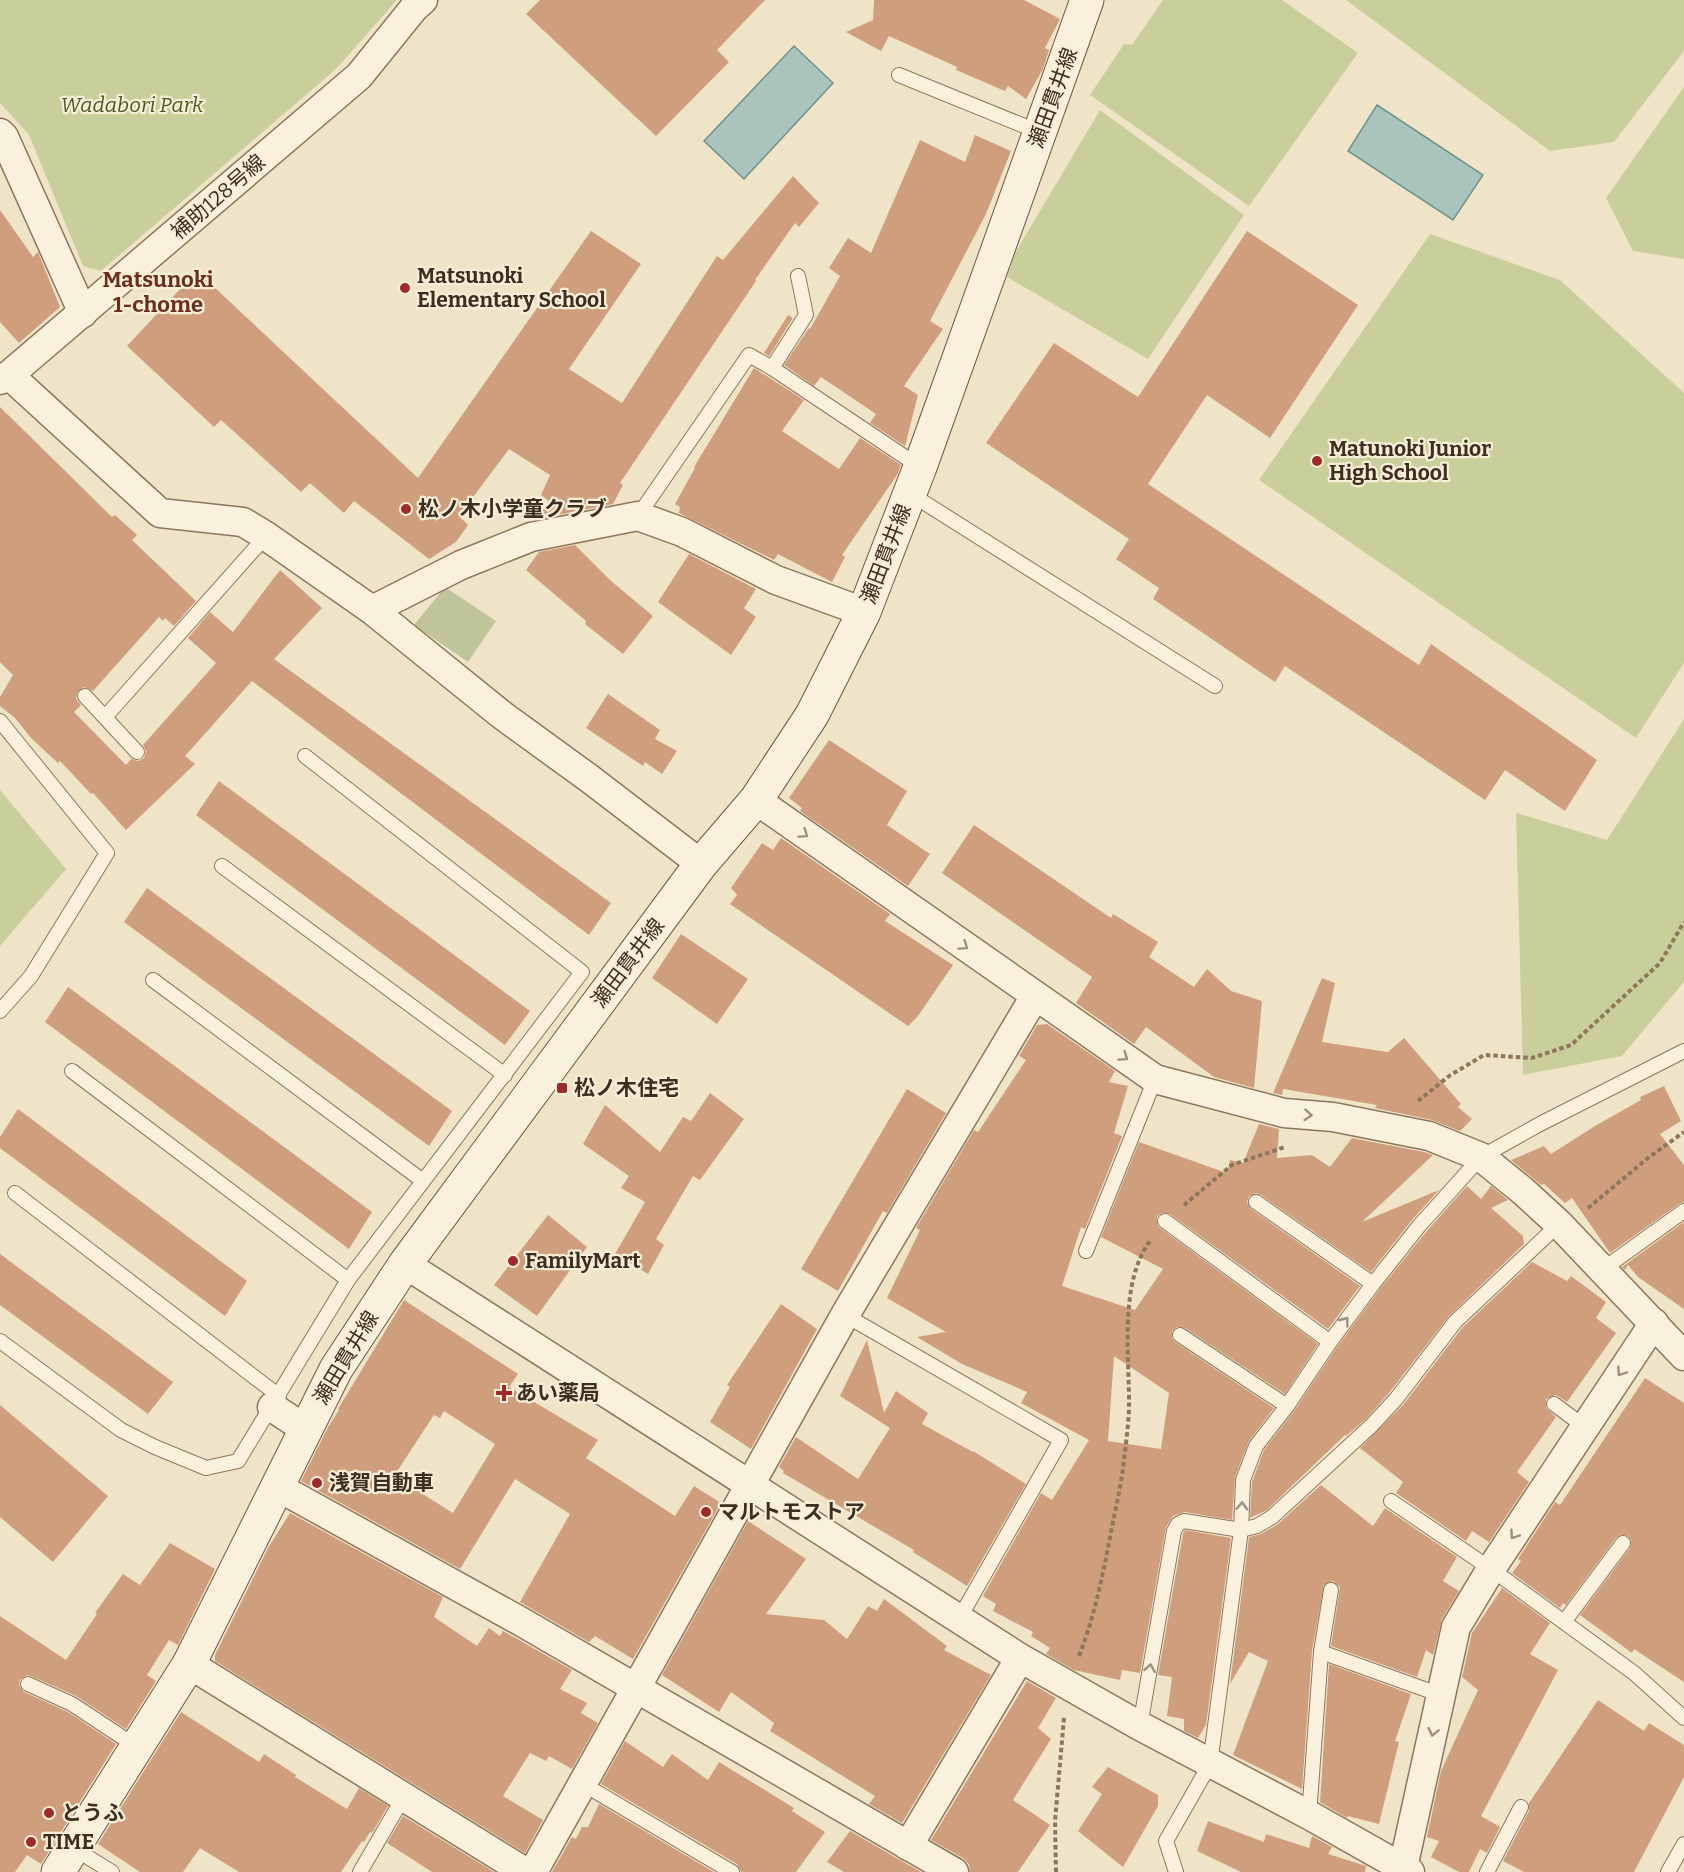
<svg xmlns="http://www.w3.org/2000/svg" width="1684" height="1872" font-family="Bitter,'Noto Sans JP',serif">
<rect width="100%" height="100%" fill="#f0e4c8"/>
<g fill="#c9cf9b">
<path d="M0,0H397L336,69L101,271L83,266L29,135L0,103Z"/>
<path d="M1163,0H1282L1358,53L1249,206L1090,95L1124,44L1132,45Z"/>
<path d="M1346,0H1684V51L1614,142L1550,151Z"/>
<path d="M1684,87V259L1633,251L1606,198Z"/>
<path d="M1100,110L1244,215L1148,359L1007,277L1015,253Z"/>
<path d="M1430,234L1560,280L1684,393V663L1636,738L1259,480Z"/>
<path d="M1684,719V982L1622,1056L1523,1075L1516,813L1607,840Z"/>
<path d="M0,790L66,869L0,946Z"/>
</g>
<path fill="#bfc49a" d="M445,587L496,621L468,662L414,625Z"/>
<g fill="#a9c4bc" stroke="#6f938a" stroke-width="1.5">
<path d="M794,46L833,83L744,179L704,141Z"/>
<path d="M1377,105L1483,175L1453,220L1348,151Z"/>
</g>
<g fill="#cf9f7d" fill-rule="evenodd">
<path d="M540,0H765L717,50L729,62L656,136L526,14Z"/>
<path d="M874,0H1024L1060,19L1045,48L1049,50L1043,69L1026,99L1008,86L1005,91L956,70L957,67L889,36L881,51L846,32L873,20Z"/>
<path d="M975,135L1011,151L986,214L930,321L943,329L904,386L918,395L905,446L870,423L876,414L821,377L814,386L784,365L809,328L810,329L840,276L829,268L848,238L871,253L920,140L965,162Z"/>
<path d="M793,176L819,203L799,227L795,223L755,280L756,281L620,483L623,485L613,504L537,519L549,501L541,495L550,475L509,449L459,516L468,525L456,542L429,559L354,501L344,513L310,483L301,492L221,420L214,427L127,346L197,271L418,478L591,231L641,264L569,369L622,403L717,256L723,260Z"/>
<path d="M0,210L33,257L38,252L60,307L19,343L0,322Z"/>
<path d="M1247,231L1358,305L1270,438L1207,395L1148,484L1419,665L1431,644L1597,760L1565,811L1505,770L1485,800L1285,666L1275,682L1153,599L1159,588L1116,559L1129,539L986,443L1054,343L1138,397Z"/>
<path d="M788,315L793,318L769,356L764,353Z"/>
<path d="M754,368L804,400L782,431L839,469L860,438L901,465L897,475L842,555L845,557L832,582L778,554L774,560L679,513L680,507L675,504L695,468L694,467Z"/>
<path d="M0,407L112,517L115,515L137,535L132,540L196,601L174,626L165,618L163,621L159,617L93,691L84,687L77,693L76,699L81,705L74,712L126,765L131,759L138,761L144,758L146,751L143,745L216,663L188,638L210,612L233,632L280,570L322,608L274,659L611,903L589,935L252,681L185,756L195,764L126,830L93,793L91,794L60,761L58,763L31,738L15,718L0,706V697L13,675L0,662Z"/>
<path d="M575,545L611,581L653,616L623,654L585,624L586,621L526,570L539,552Z"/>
<path d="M689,554L756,589L744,608L756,617L731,655L658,602Z"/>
<path d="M608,694L660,730L655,739L677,751L662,774L645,762L643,766L586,728Z"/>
<path d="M829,740L907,791L887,825L930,854L908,886L800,811L802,808L789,798Z"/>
<path d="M219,781L530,1011L505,1045L196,815Z"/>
<path d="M974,825L1111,918L1113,914L1158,942L1149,957L1194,987L1207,969L1231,991L1262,1001L1254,1088L1214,1077L1146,1027L1134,1044L1076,1003L1092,977L942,873Z"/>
<path d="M781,838L890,914L885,921L953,965L918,1016L908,1026L730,904L737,895L731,888L762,843L773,850Z"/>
<path d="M147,888L452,1111L429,1146L124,922Z"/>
<path d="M681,934L748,979L717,1024L652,978Z"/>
<path d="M1322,978L1335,983L1322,1042L1388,1052L1404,1038L1461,1104L1458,1107L1472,1119L1460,1131L1432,1120L1375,1108L1377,1105L1283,1089L1282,1095L1273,1093Z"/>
<path d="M68,987L372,1212L349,1249L45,1022Z"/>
<path d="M1047,1024L1115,1071L1109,1082L1128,1086L1114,1133L1122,1136L1085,1229L1081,1227L1062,1286L1135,1310L1163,1269L1101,1237L1139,1142L1227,1173L1230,1160L1243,1163L1259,1124L1279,1129L1277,1158L1312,1155L1330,1167L1352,1138L1424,1152L1433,1155L1362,1222L1439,1190L1412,1220L1371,1272L1261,1195L1256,1193L1249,1196L1247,1202L1251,1209L1360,1286L1328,1329L1170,1214L1162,1213L1157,1216V1224L1160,1228L1318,1344L1285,1394L1185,1328L1177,1327L1172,1331V1338L1175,1342L1274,1408L1249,1441L1235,1477L1232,1520L1185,1512L1173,1516L1166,1527L1140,1673L1122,1670L1120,1680L1074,1670L1046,1654L1050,1648L1031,1636L1033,1632L993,1611L996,1604L983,1596L1041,1493L1052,1500L1089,1440L1021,1403L1027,1392L962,1364L917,1337L946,1332L887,1298L920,1230L916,1228L974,1130L978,1132L1026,1060L1019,1056L1037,1025ZM1114,1356L1169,1393L1161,1449L1108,1441Z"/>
<path d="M1664,1086L1681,1121L1660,1134L1684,1165V1202L1679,1204L1610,1253L1572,1198L1565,1203L1544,1184L1541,1185L1511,1160L1544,1146L1551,1154L1595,1126L1641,1100L1640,1097Z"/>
<path d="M907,1089L946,1113L887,1213L883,1211L838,1291L801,1269Z"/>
<path d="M710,1093L744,1119L700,1180L693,1176L656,1239L664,1245L648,1274L615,1254L645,1202L621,1188L629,1176L583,1144L605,1105L660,1152L683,1117L691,1121Z"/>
<path d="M18,1109L247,1281L225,1316L0,1148V1137Z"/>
<path d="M1467,1186L1481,1199L1491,1186L1508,1200L1491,1208L1523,1236L1524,1244L1449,1316L1389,1393L1366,1419L1346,1436L1345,1435L1267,1510L1250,1518L1252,1482L1264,1450L1294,1411L1337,1347L1380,1289L1426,1232Z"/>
<path d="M548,1215L587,1247L537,1316L494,1285Z"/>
<path d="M1684,1222V1309L1638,1277L1628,1265L1625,1270L1622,1267Z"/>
<path d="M0,1254L173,1382L148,1414L0,1305Z"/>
<path d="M1532,1262L1567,1281L1571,1276L1606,1302L1596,1318L1616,1333L1567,1402L1556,1395L1546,1399V1408L1556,1417L1517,1472L1529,1482L1489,1542L1472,1531L1466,1541L1396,1493L1403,1482L1360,1448L1403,1405L1462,1328Z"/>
<path d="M404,1300L518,1374L509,1387L598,1440L586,1458L675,1516L694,1486L721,1503L633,1659L595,1636L589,1642L520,1602L570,1514L515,1479L460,1569L301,1481L328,1427L339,1410L338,1409ZM444,1411L495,1444L453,1513L394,1476L434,1415L440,1418Z"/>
<path d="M781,1304L817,1329L751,1449L710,1422L730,1387L727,1385Z"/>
<path d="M867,1340L884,1413L896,1391L928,1413L922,1424L973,1452V1451L1026,1484L967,1586L913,1552L914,1550L783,1473L784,1471L779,1467L796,1437L858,1479L890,1428L840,1396Z"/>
<path d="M1645,1378L1684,1403V1682L1634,1649L1632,1653L1580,1615L1630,1548L1631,1540L1628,1536L1620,1535L1616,1538L1566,1605L1563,1603L1560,1608L1512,1573L1521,1561L1518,1559L1555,1502L1560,1505Z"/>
<path d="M0,1405L108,1496L53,1562L0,1517Z"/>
<path d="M1321,1485L1373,1526L1385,1508L1457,1557L1443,1581L1459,1591L1442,1619L1433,1655L1426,1650L1417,1677L1331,1646L1340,1587L1333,1581L1324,1585L1312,1651L1302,1789L1233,1755L1268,1661L1249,1652L1230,1684L1249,1537L1261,1534L1278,1524Z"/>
<path d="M290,1513L443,1597L434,1617L477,1646L489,1628L500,1636L503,1631L572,1670L560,1689L587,1703L581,1713L598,1723L572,1769L549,1756L546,1761L530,1753L503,1796L543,1820L525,1853L215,1661V1655L268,1548Z"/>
<path d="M748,1521L806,1559L766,1614L824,1620L847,1639L868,1606L877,1611L884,1599L947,1646L944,1650L991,1675L902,1823L869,1804L875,1796L770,1731L774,1723L731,1692L719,1712L662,1675Z"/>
<path d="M1185,1530L1231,1538L1206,1725L1198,1738L1184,1731V1719L1167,1716L1172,1677L1158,1675L1183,1534Z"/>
<path d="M170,1543L215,1569L178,1645L169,1640L147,1675L156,1681L126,1729L76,1696L31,1676L27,1675L20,1680L19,1685L24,1692L68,1712L116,1744L41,1864L27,1855L15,1872H0V1616L66,1660L97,1614L95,1613L123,1574L140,1585Z"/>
<path d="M1502,1588L1550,1623L1530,1654L1558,1670L1481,1816L1500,1827L1487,1853L1480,1849L1469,1872H1459L1431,1857L1439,1841L1427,1837L1441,1771L1478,1690L1462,1677L1472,1633Z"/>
<path d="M1329,1664L1411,1694L1395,1741L1399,1742L1379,1824L1348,1816L1347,1818L1320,1802Z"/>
<path d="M1027,1681L1056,1698L1038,1728L1051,1739L1013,1800L1050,1825L1018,1872H970L969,1864L963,1858L931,1840Z"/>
<path d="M1598,1700L1644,1731L1649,1723L1684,1745V1777L1634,1872H1524L1503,1861L1529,1811V1803Z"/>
<path d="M181,1712L259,1762L264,1754L296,1775L295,1777L347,1809L359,1788L388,1806L372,1833L370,1832L364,1842L362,1841L341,1872H239L200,1848L183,1872H140L98,1844Z"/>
<path d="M625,1741L663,1767L672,1754L708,1780L719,1762L794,1808L792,1811L825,1832L796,1872H741L737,1864L601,1784Z"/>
<path d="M1108,1767L1158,1795V1806L1123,1867L1078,1831L1102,1794L1092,1787Z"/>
<path d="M599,1804L714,1872H552L572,1837L576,1839L582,1827H588Z"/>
<path d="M403,1816L494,1872H432L387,1843Z"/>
<path d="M1208,1821L1264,1842L1266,1834L1309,1848L1312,1836L1332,1847L1328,1854L1363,1865L1366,1866L1365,1872H1241L1197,1851Z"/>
<path d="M850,1831L900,1860L921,1872H844L827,1862Z"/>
</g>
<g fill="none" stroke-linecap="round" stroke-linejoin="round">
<g stroke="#8d765c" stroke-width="16">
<g id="service">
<path d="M899,75L1039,132"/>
<path d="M772,368L806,315L798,276"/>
<path d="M909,493L1215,686"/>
<path d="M638,516L749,355L772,368L920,467"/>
<path d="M85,696L137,752"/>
<path d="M106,716L266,536"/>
<path d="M0,721L107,853L31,976L0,1011"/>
<path d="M222,866L505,1075"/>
<path d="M153,980L423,1181"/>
<path d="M72,1071L348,1280"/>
<path d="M15,1193L279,1396"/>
<path d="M1256,1202L1373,1284"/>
<path d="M1165,1221L1330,1342"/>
<path d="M1086,1251L1155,1079"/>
<path d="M1602,1270L1684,1211"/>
<path d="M845,1315L1061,1440L959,1619"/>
<path d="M1180,1335L1287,1406"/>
<path d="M0,1341L121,1430L155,1447L206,1468L238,1461L348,1280L582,972L305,756"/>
<path d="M1554,1404L1585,1427"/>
<path d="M1391,1501L1491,1569L1634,1673L1684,1718"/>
<path d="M1564,1622L1623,1543"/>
<path d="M1321,1652L1441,1695"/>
<path d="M28,1684L72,1704L137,1747"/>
<path d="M1140,1726L1174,1531L1178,1524L1184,1521L1241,1530L1243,1480L1256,1446L1287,1406L1330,1342L1373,1284L1419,1226L1481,1157L1540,1124L1684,1051"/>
<path d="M583,1784L732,1872"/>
<path d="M1309,1815L1321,1652L1331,1590"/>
<path d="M73,1848L112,1872"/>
<path d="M360,1872L403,1798"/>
<path d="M1176,1872L1166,1841L1210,1764L1241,1530L1257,1526L1272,1517L1372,1425L1396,1399L1455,1322L1559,1224"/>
<path d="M1487,1872L1521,1807"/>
<path d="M1668,1872L1684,1844"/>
</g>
</g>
<g stroke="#8d765c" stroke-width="31">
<g id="minor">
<path d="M0,133L4,137L83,313"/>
<path d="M9,375L160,513L243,522L266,536L372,610L502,715L590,779L701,864"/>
<path d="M0,380L9,375L359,76L414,8L423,0"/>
<path d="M372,610L461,565L531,537L638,516L682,532L776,580L864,612"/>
<path d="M756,800L1155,1079L1284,1113L1333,1117L1429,1136L1481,1157L1523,1191L1559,1224L1684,1356"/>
<path d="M405,1264L1020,1658L1140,1726L1309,1815L1410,1872"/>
<path d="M272,1407L305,1429"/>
<path d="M276,1486L520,1621L954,1872"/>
<path d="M189,1664L525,1872"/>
<path d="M908,1846L1020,1658"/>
<path d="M533,1872L845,1315L1035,996"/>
<path d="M1402,1872L1456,1627L1491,1569L1654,1323"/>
</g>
</g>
<g stroke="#6f573f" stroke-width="35">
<path id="secondary" d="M58,1872L189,1664L336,1369L405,1264L701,864L756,800L812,715L864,612L920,467L1087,0"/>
</g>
<g stroke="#8d765c" stroke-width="4" stroke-dasharray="4.5 3" stroke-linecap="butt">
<path d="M1418,1101L1449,1076L1484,1055L1532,1058L1571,1045L1660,963L1684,922"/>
<path d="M1184,1205L1232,1165L1285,1147"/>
<path d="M1588,1208L1648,1158L1684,1132"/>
<path d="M1079,1656C1095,1615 1103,1574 1111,1532C1115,1511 1120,1490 1123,1469C1125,1450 1128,1430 1129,1410C1130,1360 1118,1284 1150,1241"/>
<path d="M1056,1872L1055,1821L1064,1718"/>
</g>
<use href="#service" stroke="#faf1dc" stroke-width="14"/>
<use href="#minor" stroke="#faf1dc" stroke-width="28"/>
<use href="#secondary" stroke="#faf1dc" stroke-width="33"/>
</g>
<defs><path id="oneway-chevron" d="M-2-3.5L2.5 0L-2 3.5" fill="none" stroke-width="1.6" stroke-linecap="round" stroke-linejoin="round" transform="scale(1.5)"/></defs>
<g stroke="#9c907e">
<use href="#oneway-chevron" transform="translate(804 834) rotate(35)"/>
<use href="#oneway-chevron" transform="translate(964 946) rotate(35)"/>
<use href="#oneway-chevron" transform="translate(1124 1057) rotate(35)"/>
<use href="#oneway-chevron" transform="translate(1308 1115) rotate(5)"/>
<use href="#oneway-chevron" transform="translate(1345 1321) rotate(-53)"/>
<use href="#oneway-chevron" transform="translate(1621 1372) rotate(124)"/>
<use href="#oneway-chevron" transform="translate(1242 1506) rotate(-88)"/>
<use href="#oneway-chevron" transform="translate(1514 1535) rotate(124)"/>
<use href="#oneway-chevron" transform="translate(1150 1668) rotate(-80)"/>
<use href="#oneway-chevron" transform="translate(1433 1732) rotate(102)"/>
</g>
<g fill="#9e2a2b" stroke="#f7eed8" stroke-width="2">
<circle cx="405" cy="288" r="6"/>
<circle cx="1317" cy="461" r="6"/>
<circle cx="406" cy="509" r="6"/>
<rect x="556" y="1082" width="12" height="12" rx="3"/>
<circle cx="513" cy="1261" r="6"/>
<path d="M501 1384h6v6h6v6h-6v6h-6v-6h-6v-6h6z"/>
<circle cx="317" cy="1483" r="6"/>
<circle cx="706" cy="1512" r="6"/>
<circle cx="49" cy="1813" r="6"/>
<circle cx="31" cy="1842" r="6"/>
</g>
<g text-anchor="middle" stroke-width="4.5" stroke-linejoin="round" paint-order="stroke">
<g font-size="21" fill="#3d2e20" stroke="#f7eed8">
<text transform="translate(1053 98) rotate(-70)" y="7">瀬田貫井線</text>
<text transform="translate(218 197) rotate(-41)" y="7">補助128号線</text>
<text transform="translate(886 554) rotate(-69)" y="7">瀬田貫井線</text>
<text transform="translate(628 963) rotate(-53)" y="7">瀬田貫井線</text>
<text transform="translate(346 1358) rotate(-59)" y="7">瀬田貫井線</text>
</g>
<g font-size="21" font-style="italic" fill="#4d5a26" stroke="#f7eed8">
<text x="132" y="112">Wadabori Park</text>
</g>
<g font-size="21" font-weight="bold" fill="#3d2e20" stroke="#f7eed8" text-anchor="start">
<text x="417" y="283">Matsunoki<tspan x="417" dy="24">Elementary School</tspan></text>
<text x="1329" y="456">Matunoki Junior<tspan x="1329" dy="24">High School</tspan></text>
<text x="418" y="516">松ノ木小学童クラブ</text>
<text x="574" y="1095">松ノ木住宅</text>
<text x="525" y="1268">FamilyMart</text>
<text x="516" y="1400">あい薬局</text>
<text x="329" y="1490">浅賀自動車</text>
<text x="718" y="1519">マルトモストア</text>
<text x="61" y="1820">とうふ</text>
<text x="43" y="1849">TIME</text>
</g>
<g font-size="22" font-weight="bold" fill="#6b2e1e" stroke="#f7eed8">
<text x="158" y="287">Matsunoki<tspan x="158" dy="25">1-chome</tspan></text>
</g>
</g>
</svg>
